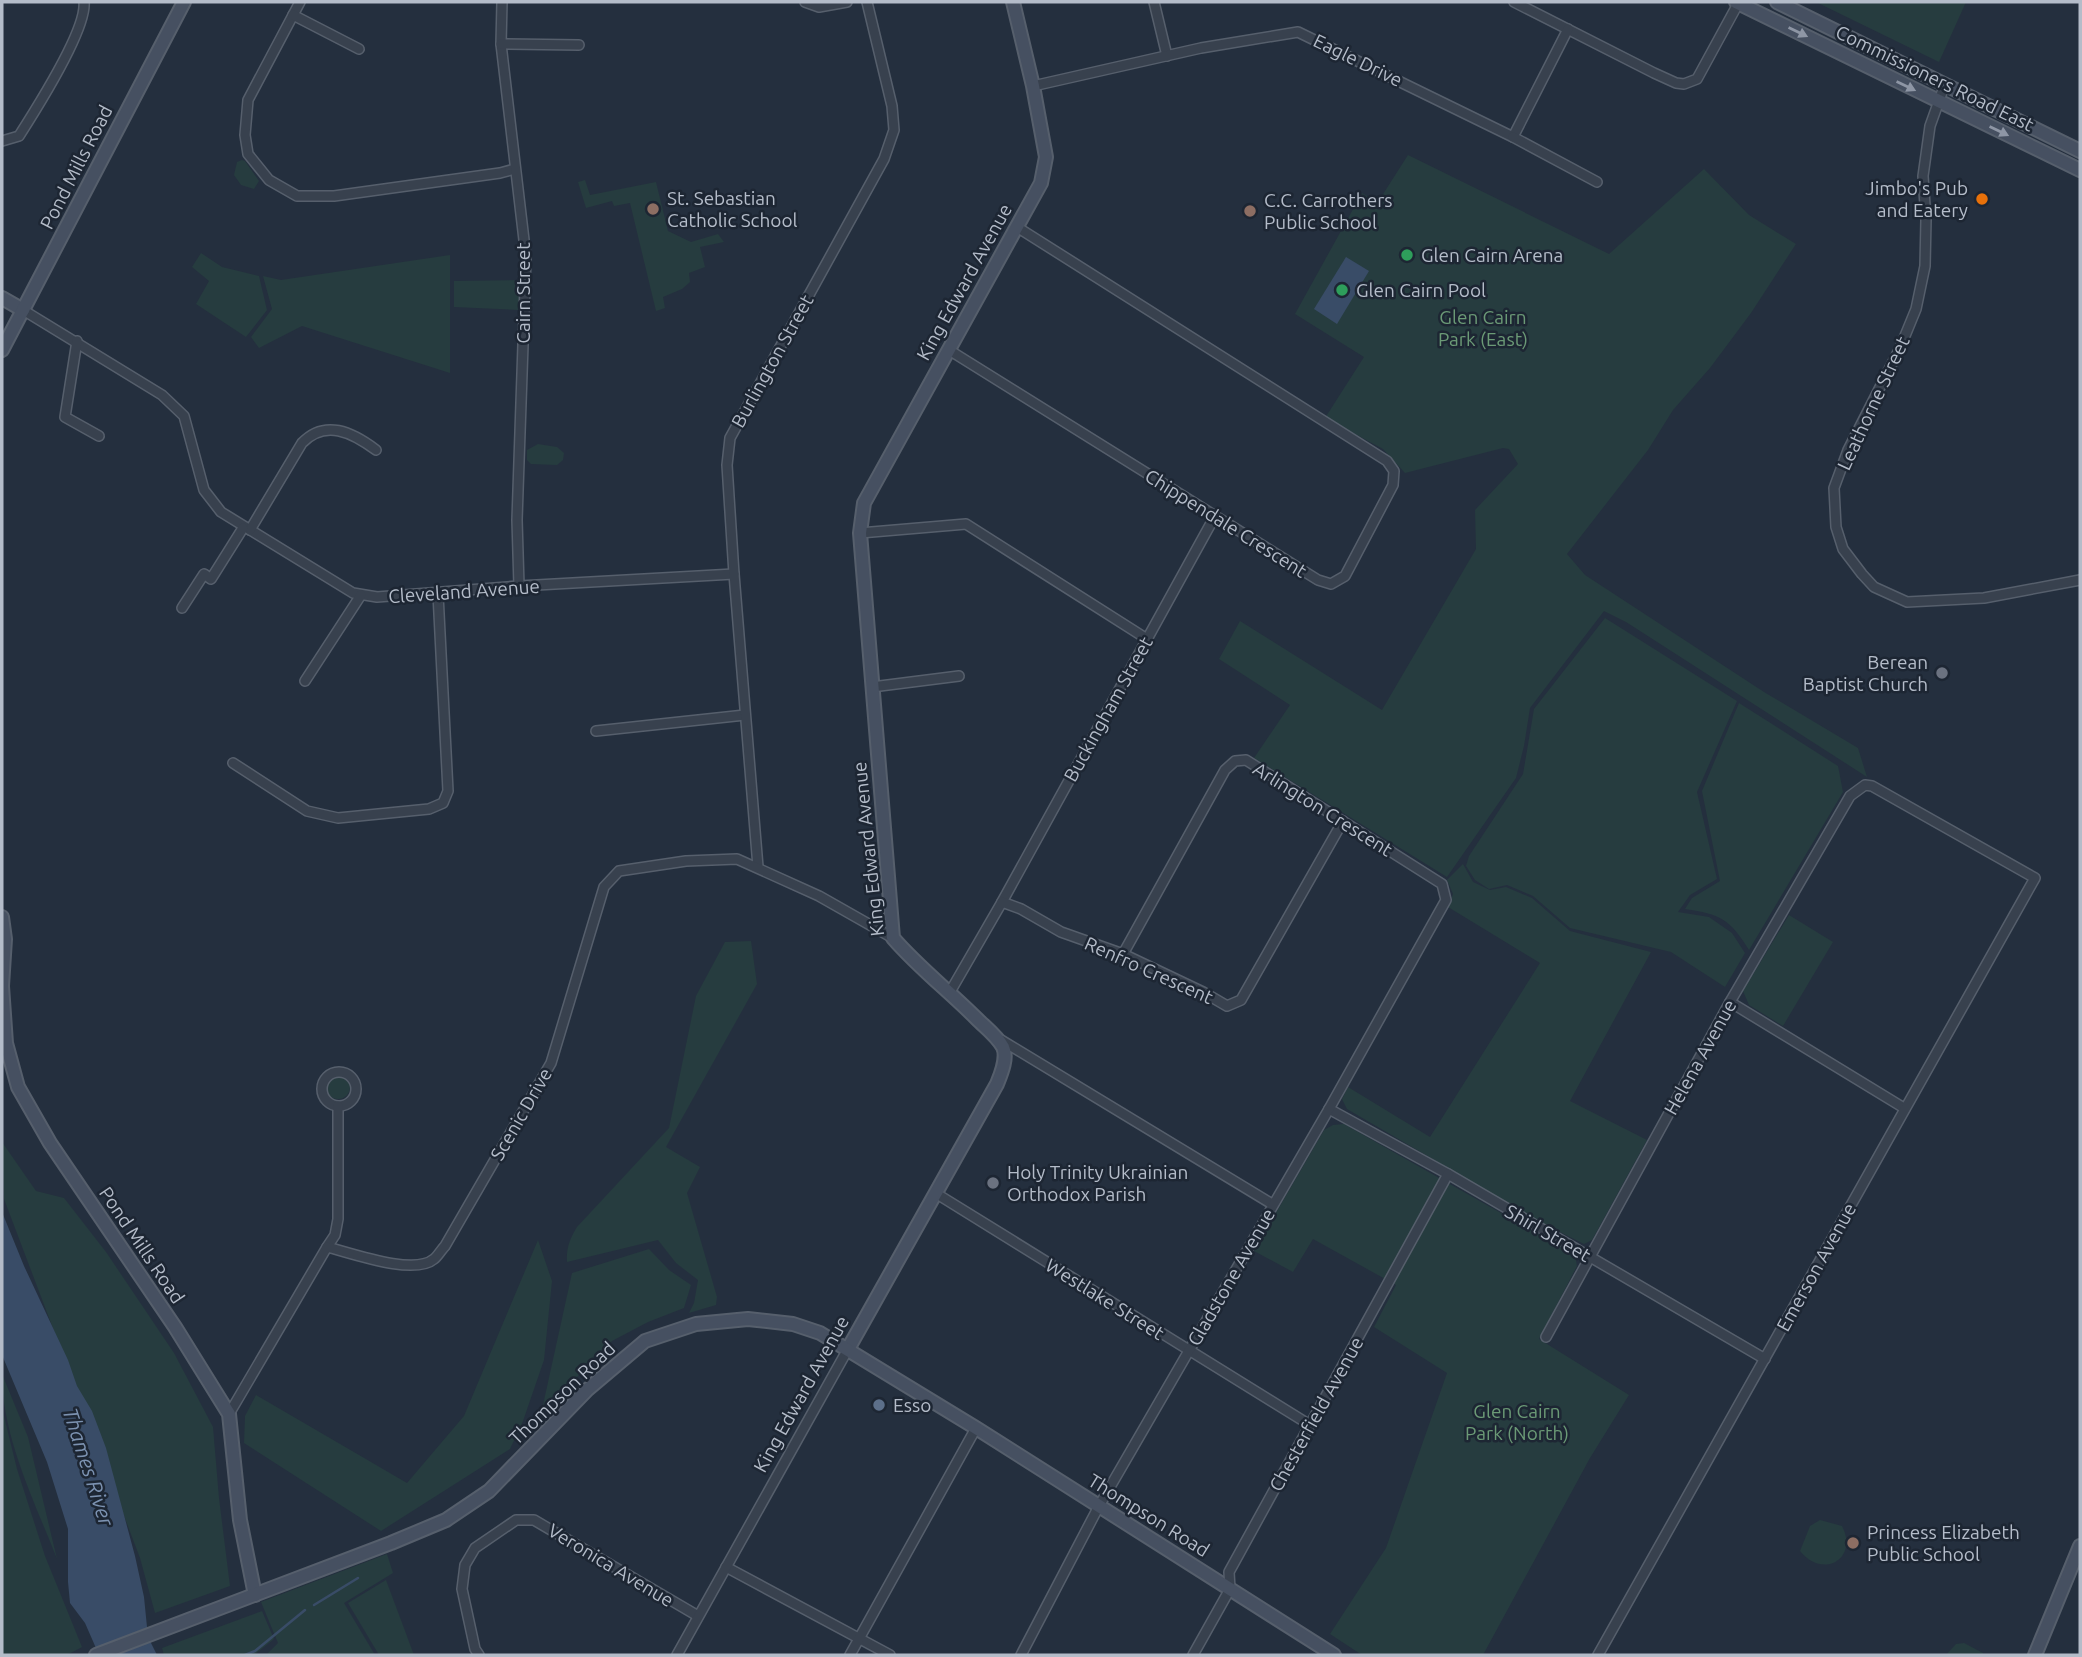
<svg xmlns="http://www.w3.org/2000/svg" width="2082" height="1657" font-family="Ubuntu,sans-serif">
<rect width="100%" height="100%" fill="#242f3e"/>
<g fill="#263c3f">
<path d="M1816,2H1966L1939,62Z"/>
<path d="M1408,155L1609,254L1704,169L1749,215L1796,244L1751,313L1710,368L1673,410L1648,450L1567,554L1585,575L1764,692L1858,748L1867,777L1626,622L1604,611L1530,708L1524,746L1516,778L1447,877L1254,758L1290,705L1219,659L1240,621L1382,710L1476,549L1475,510L1518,464L1509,449L1503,448L1405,473L1383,449L1325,418L1364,357L1295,314L1362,193L1378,202Z"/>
<path d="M242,160L245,161L259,181L254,189L241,185L234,175L237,162Z"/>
<path d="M585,180L590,195L656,182L668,231L691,242L718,234L724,242L700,247L705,267L689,273L690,282L682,289L663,297L665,308L656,311L630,203L614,206L612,201L586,208L578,182Z"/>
<path d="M201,253L222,267L259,276L267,310L246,337L196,304L209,281L192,267Z"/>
<path d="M450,255V373L302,326L259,348L251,337L272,309L263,276L281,280Z"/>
<path d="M519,280V310L454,307V281Z"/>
<path d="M538,444L557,447L564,453L563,460L557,465L531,464L527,460V450Z"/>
<path d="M1605,618L1737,701L1697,792L1717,879L1690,895L1678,912L1709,917L1732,933L1745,953L1725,987L1671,952L1570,928L1533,896L1507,885L1489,889L1475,880L1466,866L1469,856L1523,774L1534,709Z"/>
<path d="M1739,703L1838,766L1843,792L1749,950C1730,919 1720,914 1685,909L1692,898L1720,881L1702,791Z"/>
<path d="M1463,864L1473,882L1490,890L1506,887L1532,898L1570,931L1651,952L1570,1101L1647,1140L1592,1240L1584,1244L1544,1224L1347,1109L1342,1099L1348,1087L1430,1137L1540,963L1448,907L1453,894L1447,880Z"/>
<path d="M1789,915L1833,942L1783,1026L1749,1005L1743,991Z"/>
<path d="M751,941L757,984L666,1147L700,1167L687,1193L717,1297L716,1305L689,1313L694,1303L698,1280L676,1263L658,1240L567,1262C566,1249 570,1238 577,1227L669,1128L696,996L725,942Z"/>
<circle cx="338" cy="1087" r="12"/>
<path d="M1344,1124L1575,1255L1577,1266L1539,1339L1629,1395L1590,1458L1483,1655H1362L1330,1634L1386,1548L1447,1373L1374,1327L1396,1285L1313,1239L1293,1272L1254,1251L1324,1130L1333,1125Z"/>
<path d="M2,1142L36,1191L64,1198L106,1252L174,1353L213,1427L219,1498L230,1586L155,1613L140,1558L4,1199Z"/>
<path d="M538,1240L552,1281L544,1360L523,1421L510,1449L381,1531L244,1443L245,1416L256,1395L407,1483L464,1416Z"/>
<path d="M649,1249L669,1270L691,1285L684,1308L648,1322L612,1341L541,1414L572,1273Z"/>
<path d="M2,1374L28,1437L57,1559C34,1500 2,1437 2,1374Z"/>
<path d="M2,1408L17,1469L45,1556L82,1647L67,1655H2Z"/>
<path d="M1820,1520L1842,1526C1859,1558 1823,1580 1800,1551L1810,1526Z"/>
<path d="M387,1554L393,1573L344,1603L375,1655H266L278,1643L261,1602Z"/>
<path d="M386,1580L414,1655H379L348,1603Z"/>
<path d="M262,1611L274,1639L254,1655H164L162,1648Z"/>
<path d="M1964,1643L1983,1653V1655H1946L1956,1644Z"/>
</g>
<g fill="#394c67">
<path d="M1346,257L1369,271L1337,324L1314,309Z"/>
<path d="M2,1212L24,1266L68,1360L77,1386L92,1411L106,1448L135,1556L144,1597L148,1637L157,1655H99L85,1623L70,1603L68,1582V1529L47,1462L2,1355Z"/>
</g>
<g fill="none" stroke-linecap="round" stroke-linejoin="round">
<g stroke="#394c67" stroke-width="2.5">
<path d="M314,1605L358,1578"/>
<path d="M245,1655L255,1651L305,1610"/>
</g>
<g stroke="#565f6c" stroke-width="12">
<g id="street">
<path d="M300,2L248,100L245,135L248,154L269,180L297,196H334L500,173L515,169"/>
<path d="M502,2L501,44L526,257L517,520L519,586"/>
<path d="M805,2L819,7L847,2"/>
<path d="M1154,2L1167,56"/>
<path d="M1514,2L1654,73L1676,83L1684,84L1697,79L1739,2"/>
<path d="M293,15L359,49"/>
<path d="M501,44L579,45"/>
<path d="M1945,84L1930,126L1923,176L1926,220L1925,266L1916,309L1900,348L1848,450L1834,488L1836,527L1843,549L1862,574L1874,587L1907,602L1984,598L2080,580"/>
<path d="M1033,86L1201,48L1298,32L1513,137L1568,29"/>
<path d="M1513,137L1597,182"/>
<path d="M2,141L19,136C35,111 87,29 84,2"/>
<path d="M23,310L162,395L184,416L204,490L221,512L353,593L377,597L519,586L734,574"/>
<path d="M77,341L65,417L99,436"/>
<path d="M949,350L1318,580L1331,584L1345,576L1393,485L1394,471L1387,461L1017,227"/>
<path d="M250,530L302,443C325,419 352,432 376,450"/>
<path d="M860,533L966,524L1147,639"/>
<path d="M182,608L204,574L211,579L243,528"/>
<path d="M305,681L361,595"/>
<path d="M872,687L959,676"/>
<path d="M596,731L745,715"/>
<path d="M233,763L307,811L338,818L429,809L443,803L448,791L438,594"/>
<path d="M758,867L734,574L727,465L730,438L884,159L894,130L892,106L867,2"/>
<path d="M1002,902L1215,516"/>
<path d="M950,992L1002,902L1021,909L1061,932L1123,954L1203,992L1227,1006L1241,1000L1343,821"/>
<path d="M1730,1002L1904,1108"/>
<path d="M1001,1040L1272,1204"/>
<circle cx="339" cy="1089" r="17"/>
<path d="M1329,1109L1448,1174L1765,1359"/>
<path d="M937,1194L1310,1425"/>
<path d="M327,1247L335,1235L338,1219V1106"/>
<path d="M1546,1337L1730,1002L1850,796L1865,785L1872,786L2035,878L1598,1655"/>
<path d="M229,1414L327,1247C351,1253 414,1276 434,1259C438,1256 441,1250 445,1246L551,1063L604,887L619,871L686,861L737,859L819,896L893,938"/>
<path d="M726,1567L890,1655"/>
<path d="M479,1655L475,1649L462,1589L465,1565L475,1548L516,1520H534L698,1616"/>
<path d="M677,1655L848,1349"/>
<path d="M850,1655L976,1428"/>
<path d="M1021,1655L1099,1506L1329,1109L1446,900L1442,884L1246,760L1235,761L1225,770L1123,954"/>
<path d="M1193,1655L1230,1589L1229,1572L1448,1174"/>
</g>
</g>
<g stroke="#565f6c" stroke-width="16">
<g id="secondary">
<path d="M1736,2L2080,170"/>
<path d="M1777,2L2080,151"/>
<path d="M2,298L23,310"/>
<path d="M2,350L184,2"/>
<path d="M2,917L5,939L2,986L6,1043L18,1087L50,1143L175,1327L229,1414L240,1520L255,1595"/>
<path d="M848,1349L997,1084C1001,1074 1008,1058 1003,1047C997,1036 985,1027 977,1019C949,991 918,967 893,938L860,533L864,503L1041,183L1046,157L1033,86L1013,2"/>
<path d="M96,1655L391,1543L446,1520L489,1491L587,1390L645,1341L696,1324L748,1319L793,1324L820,1333L976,1428L1334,1655"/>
<path d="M2035,1655L2080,1546"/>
</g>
</g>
<use href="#street" stroke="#38414e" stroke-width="9"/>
<use href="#secondary" stroke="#465061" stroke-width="12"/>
</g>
<defs><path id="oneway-solid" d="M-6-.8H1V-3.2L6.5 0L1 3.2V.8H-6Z" transform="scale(1.75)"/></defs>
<g fill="#8e96a5">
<use href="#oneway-solid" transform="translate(1798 32) rotate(26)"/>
<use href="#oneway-solid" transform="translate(1906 86) rotate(26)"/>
<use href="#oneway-solid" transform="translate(1999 131) rotate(26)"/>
</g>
<circle fill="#e8710a" stroke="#1d2633" stroke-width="2.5" cx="1982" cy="199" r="7"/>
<g fill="#8d6e63" stroke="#1d2633" stroke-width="2.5">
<circle cx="653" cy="209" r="7"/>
<circle cx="1250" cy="211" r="7"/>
<circle cx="1853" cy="1543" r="7"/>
</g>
<g fill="#2e9e5b" stroke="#1d2633" stroke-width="2.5">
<circle cx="1407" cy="255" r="7"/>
<circle cx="1342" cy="290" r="7"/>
</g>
<g fill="#6b7280" stroke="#1d2633" stroke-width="2.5">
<circle cx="1942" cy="673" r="7"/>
<circle cx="993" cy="1183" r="7"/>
</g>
<circle fill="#5c6f8a" stroke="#1d2633" stroke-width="2.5" cx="879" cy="1405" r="7"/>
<g text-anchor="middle" stroke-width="5" stroke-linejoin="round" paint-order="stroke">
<g font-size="19" fill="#b4bcc9" stroke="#1d2633">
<text transform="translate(1358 60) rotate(26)" y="7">Eagle Drive</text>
<text transform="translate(1935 78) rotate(26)" y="7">Commissioners Road East</text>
<text transform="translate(76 167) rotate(-63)" y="7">Pond Mills Road</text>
<text transform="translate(964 282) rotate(-61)" y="7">King Edward Avenue</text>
<text transform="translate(523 293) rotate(-90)" y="7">Cairn Street</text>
<text transform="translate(772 361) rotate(-61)" y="7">Burlington Street</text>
<text transform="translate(1873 403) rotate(-65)" y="7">Leathorne Street</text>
<text transform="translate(1226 523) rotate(32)" y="7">Chippendale Crescent</text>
<text transform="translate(464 591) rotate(-4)" y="7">Cleveland Avenue</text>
<text transform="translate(1108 709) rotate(-61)" y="7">Buckingham Street</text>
<text transform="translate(1323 809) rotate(32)" y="7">Arlington Crescent</text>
<text transform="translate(868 849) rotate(-96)" y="7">King Edward Avenue</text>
<text transform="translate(1149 970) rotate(24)" y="7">Renfro Crescent</text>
<text transform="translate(1700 1057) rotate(-61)" y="7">Helena Avenue</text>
<text transform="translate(521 1114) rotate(-60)" y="7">Scenic Drive</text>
<text transform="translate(1548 1233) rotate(30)" y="7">Shirl Street</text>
<text transform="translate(142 1245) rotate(56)" y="7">Pond Mills Road</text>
<text transform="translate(1816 1267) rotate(-61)" y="7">Emerson Avenue</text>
<text transform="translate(1231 1277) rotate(-60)" y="7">Gladstone Avenue</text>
<text transform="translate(1105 1299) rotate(32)" y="7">Westlake Street</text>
<text transform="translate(562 1393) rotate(-44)" y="7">Thompson Road</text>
<text transform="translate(801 1394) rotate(-61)" y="7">King Edward Avenue</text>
<text transform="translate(1316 1414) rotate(-61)" y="7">Chesterfield Avenue</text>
<text transform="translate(1149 1515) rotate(32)" y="7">Thompson Road</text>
<text transform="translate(611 1565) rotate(31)" y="7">Veronica Avenue</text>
</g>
<g font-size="19" fill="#b4bcc9" stroke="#1d2633" text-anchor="start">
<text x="1968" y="195" text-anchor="end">Jimbo's Pub<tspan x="1968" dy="22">and Eatery</tspan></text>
<text x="667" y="205">St. Sebastian<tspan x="667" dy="22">Catholic School</tspan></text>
<text x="1264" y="207">C.C. Carrothers<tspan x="1264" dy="22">Public School</tspan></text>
<text x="1421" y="262">Glen Cairn Arena</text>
<text x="1356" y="297">Glen Cairn Pool</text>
<text x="1928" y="669" text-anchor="end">Berean<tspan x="1928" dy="22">Baptist Church</tspan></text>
<text x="1007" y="1179">Holy Trinity Ukrainian<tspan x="1007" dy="22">Orthodox Parish</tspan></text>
<text x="893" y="1412">Esso</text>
<text x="1867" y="1539">Princess Elizabeth<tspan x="1867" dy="22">Public School</tspan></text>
</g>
<g font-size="19" fill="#6b9a76" stroke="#1d2633">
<text x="1483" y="324">Glen Cairn<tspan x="1483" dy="22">Park (East)</tspan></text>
<text x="1517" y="1418">Glen Cairn<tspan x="1517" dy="22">Park (North)</tspan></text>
</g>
<g font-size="21" font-style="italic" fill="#7c92b1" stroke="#1d2633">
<text transform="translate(88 1467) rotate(72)" y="7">Thames River</text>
</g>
</g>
<rect width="2082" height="1657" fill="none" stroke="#b4bcc9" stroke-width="7"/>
</svg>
